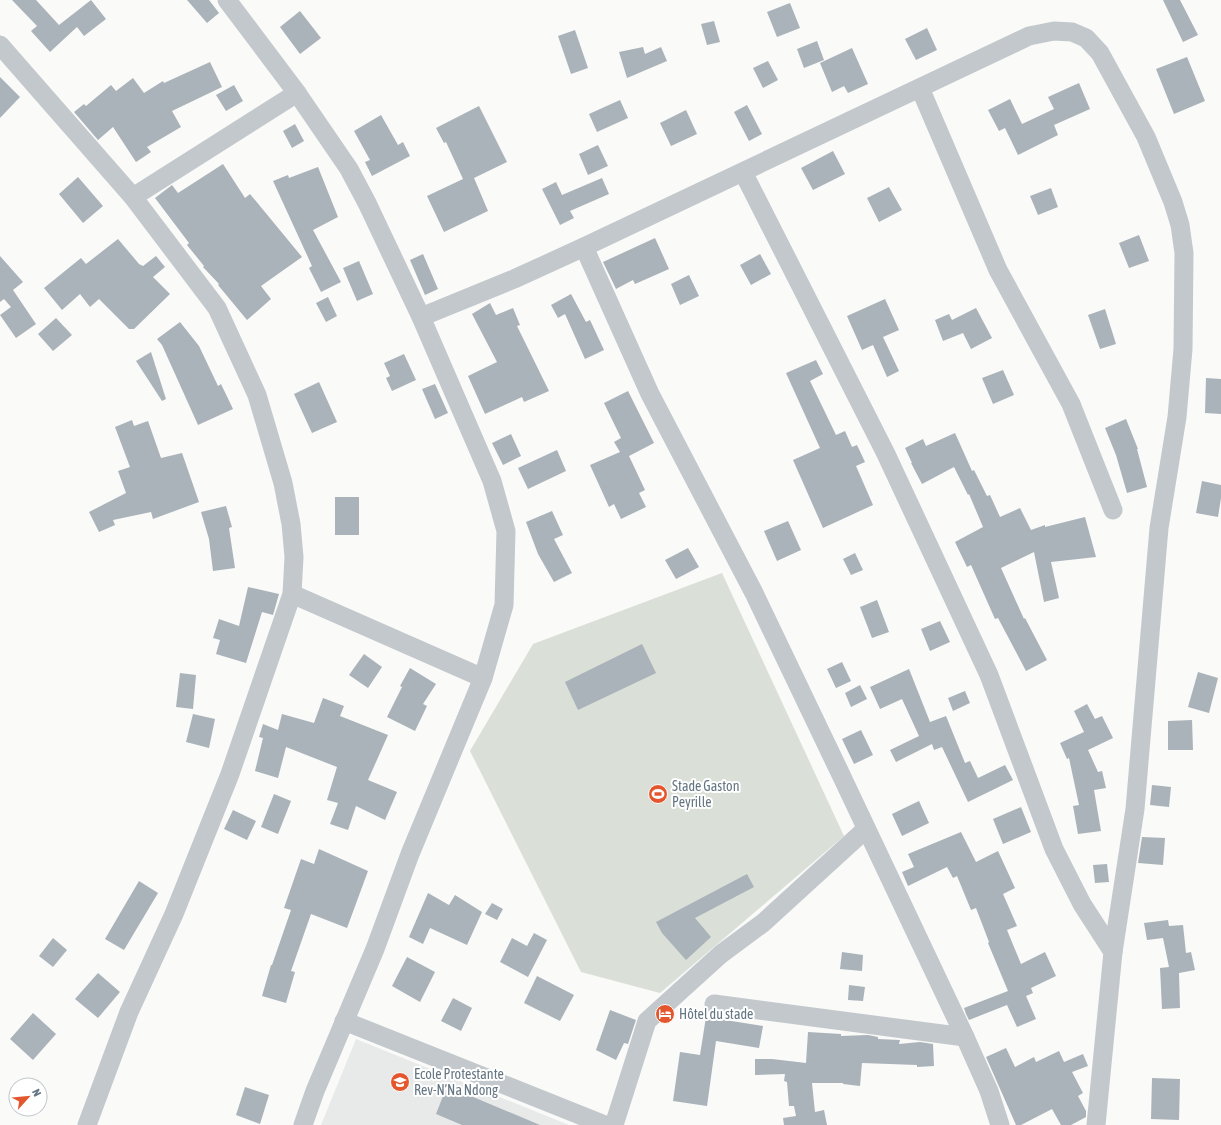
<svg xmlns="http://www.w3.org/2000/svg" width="1221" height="1125" font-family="'Asap Condensed',sans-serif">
<rect width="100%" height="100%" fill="#fafaf8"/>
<path fill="#e8e9e9" d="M356,1039L569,1125H321Z"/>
<path fill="#dadfd7" d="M722,573L844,836L660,993L581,972L470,751L533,644Z"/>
<g fill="#aab3b9">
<path d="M12,0H36L59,25L91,0L106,19L84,36L77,27L50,52L31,31L37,26Z"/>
<path d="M187,0H209L219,13L207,23Z"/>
<path d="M1163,0H1180L1198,35L1183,42Z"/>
<path d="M790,3L800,28L777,37L767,12Z"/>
<path d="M300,11L321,38L300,54L280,27Z"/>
<path d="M714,21L720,42L707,45L701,24Z"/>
<path d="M927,28L937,50L916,60L905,39Z"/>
<path d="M575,30L588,68L571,74L558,36Z"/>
<path d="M817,41L824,60L804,68L797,49Z"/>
<path d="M643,47L645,54L661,47L667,61L627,78L619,52Z"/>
<path d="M852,48L868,84L848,93L844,86L832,92L820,63Z"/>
<path d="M1187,57L1205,101L1174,114L1156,69Z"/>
<path d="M768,61L778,80L763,88L753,68Z"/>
<path d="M210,62L222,87L172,111L181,127L147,147L151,152L136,162L113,127L98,140L74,112L84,104L86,106L111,85L116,91L133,78L144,93L163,81L164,83Z"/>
<path d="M0,77L20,97L0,118Z"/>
<path d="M1079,83L1090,109L1054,125L1058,135L1018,155L1005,128L999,131L988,110L1010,99L1022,124L1054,109L1048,97Z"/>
<path d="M234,85L243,101L226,111L216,95Z"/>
<path d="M620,100L628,118L597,132L589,114Z"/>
<path d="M747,105L762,134L749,141L734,112Z"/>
<path d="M479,106L507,162L474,178L488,211L444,232L427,196L463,179L446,142L444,143L436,128Z"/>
<path d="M686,110L697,134L671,146L660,123Z"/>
<path d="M381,115L398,145L403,142L410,156L372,176L365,162L370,160L354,131Z"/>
<path d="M295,124L304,141L292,148L283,131Z"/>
<path d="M598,145L608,166L588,175L579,154Z"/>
<path d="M833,151L845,174L813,190L801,168Z"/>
<path d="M223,164L245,198L250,194L302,257L261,286L271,299L247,320L218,285L219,284L203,267L204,266L187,245L189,243L155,198L172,185L178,193Z"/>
<path d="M318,167L338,217L313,230L341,282L321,292L309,268L312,266L273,181L288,175L289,178Z"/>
<path d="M78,177L103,206L83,223L59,194Z"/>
<path d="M602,178L609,194L570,211L574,218L560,225L542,189L556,182L562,195Z"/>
<path d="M889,187L902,210L879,222L867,198Z"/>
<path d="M1051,188L1058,207L1038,215L1030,196Z"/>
<path d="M1139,235L1149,261L1129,268L1119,243Z"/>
<path d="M655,238L669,269L635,284L633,280L616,289L603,262Z"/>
<path d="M118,239L139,264L143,266L156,256L165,267L153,277L170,294L134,329H129L99,299L90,307L80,294L62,310L44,288L81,258L86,264Z"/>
<path d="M423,254L438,289L425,295L410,260Z"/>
<path d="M760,254L771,274L751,285L740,265Z"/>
<path d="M0,256L23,282L13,290L36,324L16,338L0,315L11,307L4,299L0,302Z"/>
<path d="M359,261L373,294L357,301L343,268Z"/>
<path d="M689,275L699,296L680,305L671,284Z"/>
<path d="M571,294L586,322L590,320L604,350L585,359L565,314L558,318L551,305Z"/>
<path d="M328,297L337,316L326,322L316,303Z"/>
<path d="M885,299L899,330L883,337L899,371L887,377L873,345L862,350L847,316Z"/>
<path d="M490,303L496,315L513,308L520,325L517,326L549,391L524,402L522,397L485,414L468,376L497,362L472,314Z"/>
<path d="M976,308L992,338L971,349L963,333L943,341L935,320L949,314L952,320Z"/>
<path d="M1105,309L1116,344L1100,349L1088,315Z"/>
<path d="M56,318L72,335L53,351L38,334Z"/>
<path d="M180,322L199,346L218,386L221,384L233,409L198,425L162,345L157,339Z"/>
<path d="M151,352L166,399L162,401L136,361Z"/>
<path d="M404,354L416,380L392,391L386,378L390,376L384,363Z"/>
<path d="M816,360L823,374L810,381L836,435L845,431L852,447L857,445L865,462L856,466L873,505L823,528L793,460L820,448L786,373Z"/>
<path d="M1003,370L1014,395L993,404L982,378Z"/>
<path d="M1206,378L1221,379V414L1205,413Z"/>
<path d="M319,382L337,422L312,433L294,394Z"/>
<path d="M435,384L448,413L435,419L422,389Z"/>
<path d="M628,391L654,443L629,456L645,490L639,493L646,507L621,519L614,504L609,507L590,465L620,452L614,442L621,438L604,403Z"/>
<path d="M1126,419L1138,449H1137L1147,487L1127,493L1116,455L1105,428Z"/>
<path d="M132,420L134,426L148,421L161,458L182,453L199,502L153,519L151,512L113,520L115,525L99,532L89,512L126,493L118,471L130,467L115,427Z"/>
<path d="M955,433L972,471L974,470L987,496L990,495L1000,517L1020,508L1031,530L1045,525V527L1085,517L1096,557L1051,562L1059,598L1044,602L1034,552L1001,568L1024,619L1025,618L1047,660L1026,671L998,618L995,619L971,565L967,567L955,542L983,527L969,494L968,495L954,467L922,484L911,463H912L905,448L923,439L926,446Z"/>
<path d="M511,434L521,456L503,465L492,443Z"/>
<path d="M557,450L566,471L528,489L518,468Z"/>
<path d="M1202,481L1221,485V498L1218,517L1196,513Z"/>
<rect x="335" y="497" width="24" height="38"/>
<path d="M226,506L232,527L229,528L235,568L213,571L209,539L201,512Z"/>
<path d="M552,511L563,535L554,539L572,573L554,582L538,554L526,522Z"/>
<path d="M788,521L801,550L777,561L764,531Z"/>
<path d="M688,548L699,567L676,579L665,560Z"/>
<path d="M855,553L863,570L851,575L843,559Z"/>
<path d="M248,587L279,594L273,615L262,612L246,663L216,654L220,640L213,638L219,619L239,626Z"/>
<path d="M877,600L889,632L872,638L860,607Z"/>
<path d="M940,621L950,642L930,651L921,629Z"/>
<path d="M642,644L656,673L578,710L565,682Z"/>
<path d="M364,654L382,667L368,688L349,675Z"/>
<path d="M842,662L851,681L836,688L827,669Z"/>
<path d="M410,668L436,684L423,704L427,706L415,731L387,717L402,687L400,686Z"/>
<path d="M909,669L930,722L946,716L965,763L970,761L978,778L1005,765L1013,780L968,802L942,747L934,750L932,744L896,762L890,750L919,736L902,699L880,709L870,687Z"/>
<path d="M1198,672L1218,678L1209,713L1188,707Z"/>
<path d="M180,673L196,675L193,709L176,707Z"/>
<path d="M860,685L867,699L851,707L845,693Z"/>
<path d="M965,691L970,703L953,711L948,698Z"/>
<path d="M323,698L344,706L340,716L388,735L368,780L397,792L385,820L356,806L348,830L330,824L338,803L327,800L337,767L286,747L278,778L255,771L263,738L259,737L263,724L278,730L282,714L314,723Z"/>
<path d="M1087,704L1095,719L1102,716L1113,738L1088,750L1098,772L1102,771L1106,788L1094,790L1101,831L1078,834L1073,806L1079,805L1069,758L1067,759L1060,743L1084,732L1074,711Z"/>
<path d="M193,714L215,719L209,748L186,742Z"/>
<path d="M1192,720L1193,750H1168V721Z"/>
<path d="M861,730L873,755L854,764L842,739Z"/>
<path d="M1152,785L1171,787L1169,807L1150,805Z"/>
<path d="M274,794L291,801L278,834L261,827Z"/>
<path d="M919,801L929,823L902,836L892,814Z"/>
<path d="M1021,807L1031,832L1003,844L993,819Z"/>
<path d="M233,810L256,821L247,840L224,829Z"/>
<path d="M961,832L976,862L998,851L1015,888L1003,894L1017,926L1007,930L1021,964L1045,952L1056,976L1031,988L1033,993L1026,996L1036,1019L1017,1027L1007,1005L969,1020L966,1014L964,1008L1008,991L988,943L989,942L976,908L971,910L957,876L953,878L947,867L908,886L902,872L914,867L908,854Z"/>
<path d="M1142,837L1165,838L1163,865L1138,863Z"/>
<path d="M319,849L368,871L347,928L311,914L291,971L295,972L286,1003L262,996L271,965H272L291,910L284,908L301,859L314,864Z"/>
<path d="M1107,864L1109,882L1095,883L1093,865Z"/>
<path d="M747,874L754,887L695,918L711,937L686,960L662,933L656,922Z"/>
<path d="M139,881L158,893L124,950L105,939Z"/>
<path d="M428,893L449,905L455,895L482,912L467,945L430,928L423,944L409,937Z"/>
<path d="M492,903L503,909L497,920L485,914Z"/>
<path d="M1168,920L1169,926L1183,925L1186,953L1191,952L1195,970L1179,973L1180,1008L1162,1009L1160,968L1169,967L1163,938L1147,940L1144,923Z"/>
<path d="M534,933L547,940L528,977L500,962L512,938L527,946Z"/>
<path d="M53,938L67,950L53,967L39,956Z"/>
<path d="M842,952L863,955L862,971L840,969Z"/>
<path d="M407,957L435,972L420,1002L392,986Z"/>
<path d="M98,973L120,992L98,1018L75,999Z"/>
<path d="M537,976L574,995L560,1021L524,1003Z"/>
<path d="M849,985L865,987L863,1001L848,1000Z"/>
<path d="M453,998L472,1008L461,1031L441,1021Z"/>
<path d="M610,1010L636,1020L628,1044L624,1043L616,1060L596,1050Z"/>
<path d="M33,1013L56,1034L33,1060L10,1039Z"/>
<path d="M706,1017L763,1026L759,1048L716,1041L707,1106L673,1101L680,1052L700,1055Z"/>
<path d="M808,1032L841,1034V1036L868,1035L878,1037V1039L900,1040L899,1044L920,1042L933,1044L934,1066L917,1067V1065L862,1063L860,1086L843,1084V1083H812L815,1112L824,1110L827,1125H784L783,1118L796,1116L794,1106H789L787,1082L784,1081L785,1074L755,1075V1059H772L806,1063Z"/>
<path d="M1006,1048L1015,1067L1034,1057L1036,1062L1059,1051L1064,1062L1083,1054L1088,1066L1072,1072L1083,1093L1078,1096L1086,1111V1117L1071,1125H1061L1052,1109L1021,1125H1016L986,1057Z"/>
<path d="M1152,1078L1180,1079L1179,1120L1151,1119Z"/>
<path d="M447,1086L540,1125H462L436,1114Z"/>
<path d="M245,1087L269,1095L260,1124L236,1115Z"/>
</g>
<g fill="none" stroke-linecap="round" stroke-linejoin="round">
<g stroke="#c3c8cc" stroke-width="19">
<path d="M227,0L297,93L349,169L367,203L421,317L492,481L506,531L504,605L483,678L410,854L375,949L315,1091L303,1125"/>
<path d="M0,45L133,197L217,308L257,395L283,483L291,524L294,557L292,594L283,620L230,774L174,914L129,1012L87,1125"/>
<path d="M920,88L998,270L1071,404L1113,510"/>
<path d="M743,172L886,454L989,675L1054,849L1082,904L1113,952"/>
<path d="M133,197L297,93"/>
<path d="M584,247L650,394L754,593L843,779L965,1037L989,1091L1000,1125"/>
<path d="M421,317L514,279L584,247L1029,36L1054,31L1072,32L1086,38L1100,53L1146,137L1173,202L1180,225L1184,253L1183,349L1177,417L1159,528L1135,809L1113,952L1096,1125"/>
<path d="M292,594L483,678"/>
<path d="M714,1004L965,1037"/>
<path d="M344,1021L605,1125"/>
<path d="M614,1125L647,1021L721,954L763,923L866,829"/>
</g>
</g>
<defs>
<g id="stadium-disc" transform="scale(1)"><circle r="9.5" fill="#e4572e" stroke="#fff"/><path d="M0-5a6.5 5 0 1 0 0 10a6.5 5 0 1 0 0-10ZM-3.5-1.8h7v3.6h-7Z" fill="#fff"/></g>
<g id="hotel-disc" transform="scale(1)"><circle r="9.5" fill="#e4572e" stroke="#fff"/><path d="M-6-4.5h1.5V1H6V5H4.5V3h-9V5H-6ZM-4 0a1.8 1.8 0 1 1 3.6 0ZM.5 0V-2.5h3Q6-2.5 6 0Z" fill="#fff"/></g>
<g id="school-disc" transform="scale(1)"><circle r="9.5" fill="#e4572e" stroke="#fff"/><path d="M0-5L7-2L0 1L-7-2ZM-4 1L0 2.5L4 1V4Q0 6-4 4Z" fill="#fff"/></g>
</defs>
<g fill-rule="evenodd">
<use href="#stadium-disc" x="658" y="794"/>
<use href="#hotel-disc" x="665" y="1014"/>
<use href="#school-disc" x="400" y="1082"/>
</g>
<g text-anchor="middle" stroke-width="4" stroke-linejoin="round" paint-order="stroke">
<g font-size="14" fill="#657683" stroke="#fff" text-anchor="start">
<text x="672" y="791">Stade Gaston<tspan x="672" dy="16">Peyrille</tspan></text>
<text x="679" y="1019">Hôtel du stade</text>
<text x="414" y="1079">Ecole Protestante<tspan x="414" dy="16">Rev-N’Na Ndong</tspan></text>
</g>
</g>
<g transform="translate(28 1097) rotate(63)"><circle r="19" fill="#ffffff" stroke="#c1c8cd"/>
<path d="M0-3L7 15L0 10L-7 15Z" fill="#e4572e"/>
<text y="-6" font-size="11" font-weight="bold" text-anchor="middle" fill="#657683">N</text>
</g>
</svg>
